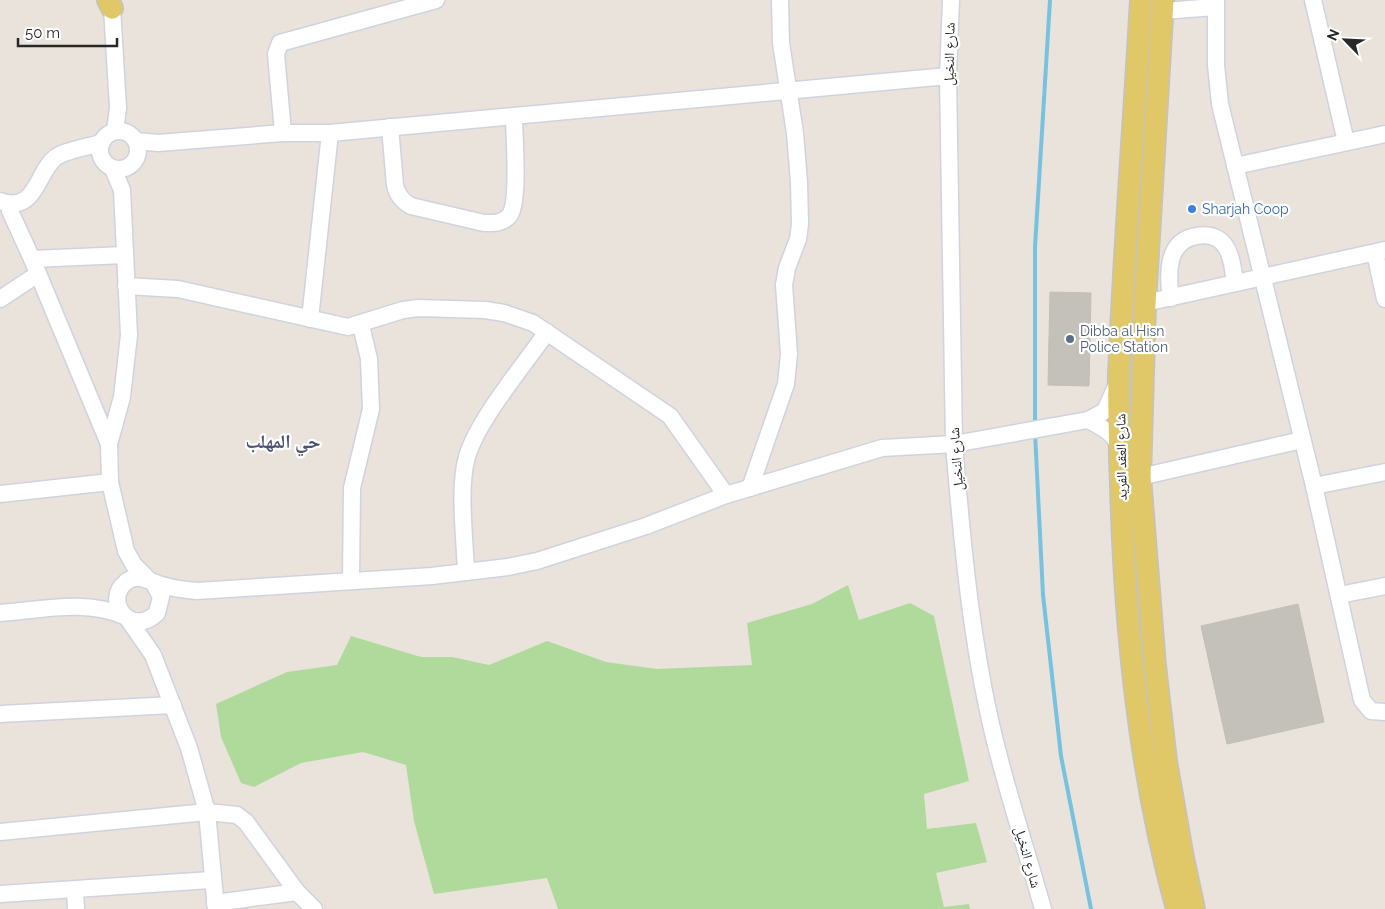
<svg xmlns="http://www.w3.org/2000/svg" width="1385" height="909" font-family="Raleway,'Noto Naskh Arabic',sans-serif">
<rect width="100%" height="100%" fill="#e9e3db"/>
<path fill="#b0da9c" d="M848,585L859,620L910,603L934,616L969,781L924,794L927,829L976,823L987,862L936,873L944,907L969,904L970,909H558L547,878L434,894L414,821L406,765L363,752L301,763L254,787L241,783L221,737L216,704L287,672L337,665L351,636L421,657H452L489,665L547,641L606,662L657,669L752,665L747,623L812,604Z"/>
<g fill="none" stroke-linecap="round" stroke-linejoin="round">
<g stroke="#78c2e0" stroke-width="4">
<path d="M1035,426V247L1050,0"/>
<path d="M1035,433L1043,595L1061,756L1091,909"/>
</g>
</g>
<g fill="#c4c0ba" stroke="#c3bfb5">
<path d="M1050,292L1091,293L1089,386L1048,385Z"/>
<path d="M1298,604L1324,722L1227,744L1201,626Z"/>
</g>
<g fill="none" stroke-linecap="round" stroke-linejoin="round">
<g stroke="#d0d3df" stroke-width="19">
<g id="minor">
<path d="M951,0L948,76L954,444C962,541 971,642 994,737C1008,795 1027,852 1043,909"/>
<path d="M1216,0V65L1220,104L1314,486L1362,700L1371,711L1385,712"/>
<path d="M1313,0L1346,142"/>
<path d="M112,8L118,108L115,131"/>
<path d="M1162,11L1216,7"/>
<path d="M390,127L395,185C397,195 402,201 411,206L484,223C493,223 502,224 509,216C520,204 514,135 514,116"/>
<circle cx="119" cy="150" r="19"/>
<path d="M283,133L276,54L280,43L436,0"/>
<path d="M136,141L158,143L283,133H330L948,76"/>
<path d="M1235,166L1385,134"/>
<path d="M113,169L122,190L129,335L122,397L109,444L110,482L126,551L134,565L148,579"/>
<path d="M0,201C37,214 36,172 56,157C66,150 88,147 101,143"/>
<path d="M10,211L32,259L109,444"/>
<path d="M1375,253L1385,299"/>
<path d="M32,259L125,255"/>
<path d="M126,286L178,289L348,327L403,310L418,308L485,310L504,313L533,323L670,416L726,495"/>
<path d="M1171,298C1167,273 1167,240 1197,236C1206,234 1216,236 1222,242C1232,252 1233,270 1235,283"/>
<path d="M0,299L38,274"/>
<path d="M1145,303L1385,250"/>
<path d="M310,319L330,133"/>
<path d="M1088,420C1101,427 1117,434 1119,449"/>
<path d="M1140,477L1302,440"/>
<path d="M1314,486L1385,472"/>
<path d="M750,488L786,384L789,354L784,285L787,268L798,239L800,224L799,182L795,133L781,43L780,0"/>
<path d="M0,494L110,482"/>
<path d="M466,572C465,540 458,487 467,457C477,421 524,365 547,332"/>
<path d="M351,581L352,488L371,409L369,359L361,325"/>
<path d="M153,582L161,597L157,613C132,638 102,601 126,582C138,572 149,582 162,585C174,589 185,590 197,591L432,576L508,567L537,561L646,526L726,495L882,448L954,444L1088,420L1105,411L1117,384"/>
<path d="M1339,595L1385,586"/>
<path d="M0,613C41,610 86,599 124,616"/>
<path d="M128,619L153,655L189,748L207,812L216,909"/>
<path d="M0,714L173,705"/>
<path d="M0,832L207,812L237,815L246,822L297,892L314,909"/>
<path d="M75,890L76,909"/>
<path d="M0,894L211,880"/>
<path d="M215,903L297,892"/>
</g>
</g>
<g stroke="#c3c3c3" stroke-width="24">
<g id="major">
<path d="M108,0L112,8"/>
<path d="M1141,0C1134,125 1124,251 1119,376C1118,413 1120,450 1121,486C1125,628 1139,772 1177,909"/>
<path d="M1163,0L1145,303L1140,477L1155,666L1166,761L1183,858L1194,909"/>
</g>
</g>
<use href="#minor" stroke="#fff" stroke-width="16"/>
<use href="#major" stroke="#e0c768" stroke-width="21"/>
</g>
<circle fill="#3f7fe0" stroke="#fff" stroke-width="2" cx="1192" cy="209" r="5"/>
<circle fill="#5c6f8a" stroke="#fff" stroke-width="2" cx="1070" cy="339" r="5"/>
<g text-anchor="middle" stroke-width="4.5" stroke-linejoin="round" paint-order="stroke">
<g font-size="14" fill="#282828" stroke="#fff">
<text transform="translate(949 54) rotate(-89)" y="5">شارع النخيل</text>
<text transform="translate(1121 457) rotate(-91)" y="5">شارع العقد الفريد</text>
<text transform="translate(956 459) rotate(-94)" y="5">شارع النخيل</text>
<text transform="translate(1028 857) rotate(74)" y="5">شارع النخيل</text>
</g>
<g font-size="14" fill="#366cbe" stroke="#fff" text-anchor="start">
<text x="1202" y="214">Sharjah Coop</text>
</g>
<g font-size="14" fill="#4e5e75" stroke="#fff" text-anchor="start">
<text x="1080" y="336">Dibba al Hisn<tspan x="1080" dy="16">Police Station</tspan></text>
</g>
<g font-size="19" font-weight="bold" fill="#4d5373" stroke="#fff">
<text x="283" y="448">حي المهلب</text>
</g>
</g>
<g transform="translate(1345 40) rotate(294)" stroke="#ffffff" stroke-width="4" paint-order="stroke">
<path d="M0-4L9 19L0 12L-9 19Z" fill="#282828"/>
<text y="-8" font-size="14" font-weight="bold" text-anchor="middle" fill="#282828">N</text>
</g>
<path d="M18 38v8h99v-8" fill="none" stroke="#282828" stroke-width="2.5"/>
<text x="25" y="38" font-size="15" fill="#282828" stroke="#ffffff" stroke-width="4" paint-order="stroke">50 m</text>
</svg>
